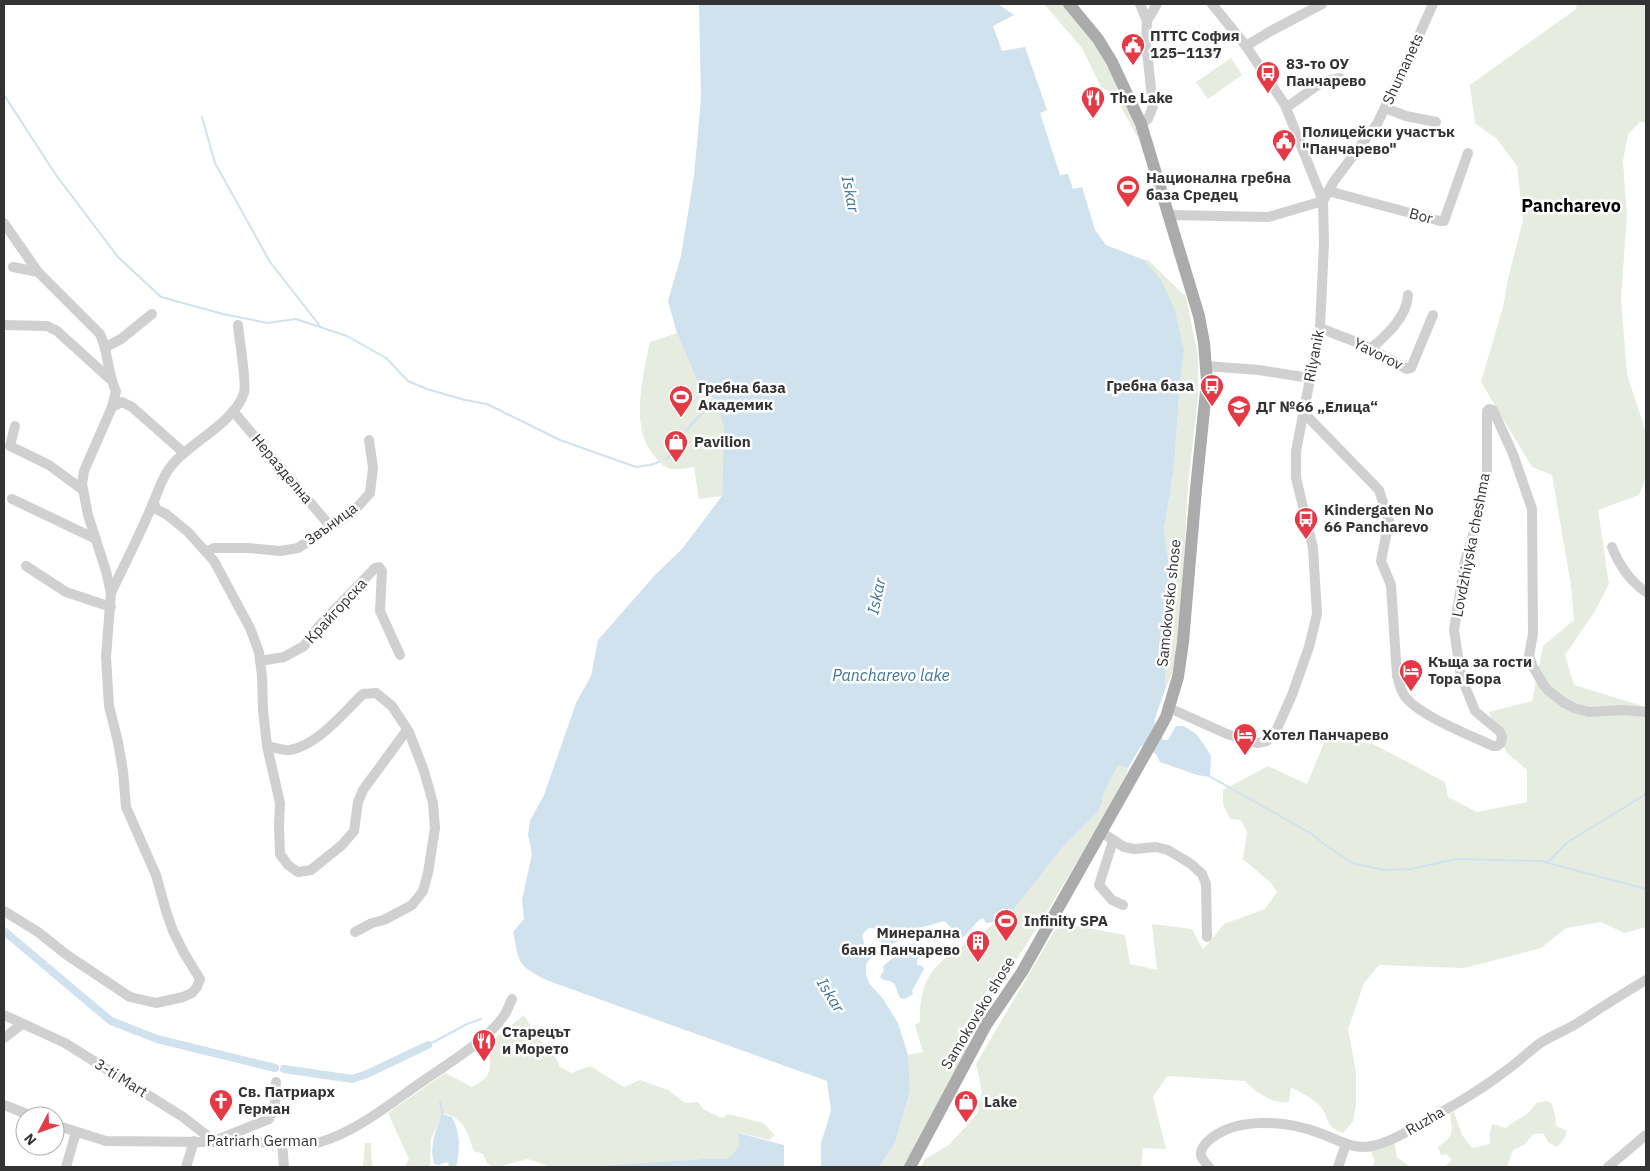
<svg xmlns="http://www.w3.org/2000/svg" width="1650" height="1171" font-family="'IBM Plex Sans',sans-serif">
<rect width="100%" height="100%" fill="#fff"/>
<g fill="#e6ecdf">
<path d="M1044,4H1062L1094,43L1113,77L1139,136H1137L1115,96L1101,87L1082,48Z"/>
<path d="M1577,4H1646V122H1640L1628,134L1623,161L1627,216L1621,299L1627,374L1646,433V478L1639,495L1598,510L1609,584L1595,611L1565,655L1574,685L1646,707V927L1624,933L1601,922L1566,928L1541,948L1464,968L1379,965L1364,983L1348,1029L1356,1072V1105L1353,1121L1343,1133C1323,1127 1330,1114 1318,1104C1310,1097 1299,1092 1291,1087L1289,1102C1274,1105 1255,1092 1245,1081L1167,1076L1153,1097L1166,1149L1143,1148L1141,1167H921L925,1159L949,1145L977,1114L982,1092L976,1064L1059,923L1125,935L1130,964L1157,970L1152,924L1192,929L1203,950L1224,924L1265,909L1277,892L1271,883L1243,859L1247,832L1241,820L1230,819L1223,804V790L1268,766L1307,784L1326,738L1373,744L1445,782L1448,797L1477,812L1527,802V770L1507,753L1489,712L1532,701L1543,646L1574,620L1571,585L1552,475L1532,467L1481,382L1503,307L1508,279L1523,220L1517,166L1497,139L1475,123L1470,85L1576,9Z"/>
<path d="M1231,58L1242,75L1208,99L1196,82Z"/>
<path d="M1147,259L1186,297L1198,356V398L1188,484L1180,638L1171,676L1166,687L1164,655L1170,574L1164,529L1174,468L1180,382L1184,352L1144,260Z"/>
<path d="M677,333L698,383L716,401L724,428L722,496L699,499L694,467C687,468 677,470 671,469C665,468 659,461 655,457C629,428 643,376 650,342Z"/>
<path d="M1118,764L1128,768L1126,775C1088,845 1047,914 1003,980L993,977L968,1034L967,1051L948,1089L903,1167H879L895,1143L910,1093L908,1055L923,1052L915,1025L920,1022C919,968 942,960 982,933C990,927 996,921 1004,917L1061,849L1097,813L1102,804L1103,794Z"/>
<path d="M524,1015L537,1037L553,1052L560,1067L571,1073L590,1066L624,1087L640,1080L668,1090L685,1103L698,1102L703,1109L722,1118L728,1114L763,1123L775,1135L769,1140L739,1133V1167L720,1160L703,1159L604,1167L548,1166L528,1159L498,1167H493L487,1163L483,1154L474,1151C466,1131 466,1119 443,1113L431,1139L430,1165L428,1167H405L409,1159L388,1113L445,1073L472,1087C477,1084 483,1081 486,1077C493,1069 490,1053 486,1045Z"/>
<path d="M1547,1101L1552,1104L1555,1115L1556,1126L1567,1131L1564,1139L1557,1147L1548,1142L1544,1134C1530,1131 1532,1138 1524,1145C1521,1147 1516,1148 1513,1150L1507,1167H1444L1452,1160L1446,1154L1441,1155L1438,1147C1456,1134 1452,1132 1450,1113L1454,1112L1462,1135L1472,1148L1490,1144V1133L1492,1124L1506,1128C1516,1119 1529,1116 1536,1103Z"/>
<path d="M1394,1141L1397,1157L1410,1167H1372L1375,1161L1372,1156V1148Z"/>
<path d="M365,1143H371L372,1167H363Z"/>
</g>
<g fill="#cfe2ee">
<path d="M699,4H998L1014,15L993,26L1002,51L1025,47L1047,110L1040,113L1060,175L1068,174L1073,189L1082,187L1095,230L1106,245L1144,260L1161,280L1175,310L1184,352L1180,382L1174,468L1164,529L1170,574L1164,655L1166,687L1154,721L1163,740H1168L1176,726H1184L1196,734L1205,746L1211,756L1210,777L1197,775L1160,762L1156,754L1141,746L1128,768L1118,765L1103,794L1102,804L1097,813L1061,849L1012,911C1004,917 996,923 986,923L983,918C974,922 970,933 962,938L944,921L906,932L903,939L884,948C881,937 873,916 862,936L864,943L873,954L866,964V975L869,983L883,999L898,1023L908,1055L910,1092L895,1143L879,1167H821V1143L831,1111L827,1081L546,980C516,964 520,964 513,932L524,919L522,900L532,854L528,835L530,821L544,795L576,703L591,676L598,640L655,575L682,549L722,496L724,428L716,401L698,383L677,333L668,301L681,256L694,176L701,100Z"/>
<path d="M914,943C922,947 918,957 917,965L922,966L924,969L912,991L913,994L905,999L900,998C897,993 897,985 892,982C887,979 885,982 880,977L884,970L883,966L909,945Z"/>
<path d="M442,1114L452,1117C461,1135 460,1148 456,1167H448L449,1164L446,1162L439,1165L434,1164C429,1146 436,1130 442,1114Z"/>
<path d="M738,1133L784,1145V1167H587L703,1159H726L731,1156L739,1147Z"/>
</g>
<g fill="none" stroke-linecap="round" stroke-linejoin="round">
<g stroke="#cfe2ee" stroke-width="2">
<path d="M4,95L56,175L118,257L161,297L223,314L268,323L296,319L347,336L386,358L408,381L427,389L465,400L487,404L560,440L636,467L650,465L659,462"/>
<path d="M202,117L215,163L270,262L320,326"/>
<path d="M666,459C678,454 678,445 684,434C692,421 706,410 717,400"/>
<path d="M1209,776L1312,834L1325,845L1352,863L1384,870L1411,869L1456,859L1541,861L1646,889"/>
<path d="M1548,862L1568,842L1646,794"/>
<path d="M428,1045L467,1024L481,1019"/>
<path d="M440,1101L443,1116"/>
</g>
<g stroke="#cfe2ee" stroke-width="8">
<path d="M4,931L111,1021L157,1039L275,1068"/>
<path d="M284,1069L352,1079L367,1074L428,1045"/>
</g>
<g stroke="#d0d0d0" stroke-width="10">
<path d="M1140,4L1147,21"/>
<path d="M1246,46L1269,32L1322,4"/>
<path d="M1285,105H1290L1322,82L1340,78"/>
<path d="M1385,108L1406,116L1436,122"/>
<path d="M1141,124L1148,119L1153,106L1146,43L1147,21L1157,4"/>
<path d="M1328,191L1440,221H1444L1468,153"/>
<path d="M1168,215L1268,217L1323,201L1334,181L1377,124L1416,42L1433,4"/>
<path d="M4,223L38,272"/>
<path d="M4,325L47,326L57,331L110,379"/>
<path d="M1320,328L1361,344L1407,369L1411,368L1433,315"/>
<path d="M106,347L121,339L152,314"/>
<path d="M1370,349C1386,336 1407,317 1408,295"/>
<path d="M1206,366L1259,370L1309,378"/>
<path d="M112,407L122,402L132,407L184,453"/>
<path d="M233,411L330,526"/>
<path d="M1303,412L1379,490L1389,521L1381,561L1391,585L1397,676C1399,682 1400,689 1404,695C1417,715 1470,735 1493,746H1497L1501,743L1502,736L1499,731L1475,711L1461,676L1454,630L1465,561L1476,525L1487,474V411L1489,409L1493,410L1513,454L1532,509L1533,634L1529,656L1533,667L1545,687L1549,691L1563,702L1574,708L1589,712L1622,710L1646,712"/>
<path d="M15,426L10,446L49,465L83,490"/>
<path d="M12,499L96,539"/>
<path d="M154,502L156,509L166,514L188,532L214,561L250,628L259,652L262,676L263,710L267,746L280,803L279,826L280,854L288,865L298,872L311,870L342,845L354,831L358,802L363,790L407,730"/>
<path d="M1612,547C1619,565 1630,581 1646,592"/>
<path d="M206,552L214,548H248L280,551L298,548L353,512L370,493L373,468L369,440"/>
<path d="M26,566L66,592L111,607"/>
<path d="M111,593C125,563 141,533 153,503C159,490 162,476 172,465C191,442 234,423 244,393C247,384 239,338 238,325"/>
<path d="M260,661L284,657L304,646L319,626L375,568L379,567L382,571L380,611L400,655"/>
<path d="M1169,708L1227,734L1257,743L1267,741L1276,731L1292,695L1309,647L1317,614L1313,548L1296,478V451L1320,328L1324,243L1323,201L1285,105L1246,46L1212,4"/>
<path d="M267,746C274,747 283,751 290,750C317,746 344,712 363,694L376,693L392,706L409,732L424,771L433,803L435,828L428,873L423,891L412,905L384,920L372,923L355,932"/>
<path d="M1101,832L1124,847L1134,849L1156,847L1168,850L1191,864L1202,874L1206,884L1207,937"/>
<path d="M1113,841L1099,885L1112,900L1123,905"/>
<path d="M4,911L38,932L67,955L130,997L156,1003L183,997L192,993L197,987L200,979L184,953L173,931L166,911L156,875L126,807L123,771L118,742L109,706L106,657L111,593L106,571L88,515L82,484L84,471L112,407L116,391C107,373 109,353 100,334L38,272L13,267"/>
<path d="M4,1015L65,1043L183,1117L214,1141"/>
<path d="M4,1038L22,1024"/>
<path d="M4,1105L32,1116"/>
<path d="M55,1125L106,1141L317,1143C357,1132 392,1102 426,1079C449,1063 487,1040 503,1017C507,1012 509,1005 512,999"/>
<path d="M217,1140L269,1119L275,1106L276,1082"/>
<path d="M282,1143L284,1167"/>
<path d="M66,1167L76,1132"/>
<path d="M186,1167L194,1141"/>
<path d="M1209,1167C1200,1157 1197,1153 1207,1142C1235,1115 1289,1121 1322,1134C1338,1140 1354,1150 1372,1146C1390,1142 1405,1133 1420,1124C1449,1108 1478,1092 1504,1072C1516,1064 1527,1053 1539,1044C1551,1036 1564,1031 1576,1024C1599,1009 1622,994 1646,980"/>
<path d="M1338,1167L1346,1144"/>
<path d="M1608,1167L1646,1135"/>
</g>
<path stroke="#ababab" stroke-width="12" d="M910,1167L986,1025L1022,972L1160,728L1166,717L1178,677L1183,642L1196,489L1207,381L1204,343L1199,316L1141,124L1112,62L1098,39L1069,4"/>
</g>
<defs>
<g id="civic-pin" transform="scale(1.25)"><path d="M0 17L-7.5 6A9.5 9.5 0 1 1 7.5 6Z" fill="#e63946" stroke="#fff"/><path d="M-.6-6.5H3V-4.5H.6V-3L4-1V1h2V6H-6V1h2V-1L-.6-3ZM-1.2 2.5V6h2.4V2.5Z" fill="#fff"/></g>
<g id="bus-pin" transform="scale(1.25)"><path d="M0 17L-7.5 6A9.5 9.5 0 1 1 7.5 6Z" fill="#e63946" stroke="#fff"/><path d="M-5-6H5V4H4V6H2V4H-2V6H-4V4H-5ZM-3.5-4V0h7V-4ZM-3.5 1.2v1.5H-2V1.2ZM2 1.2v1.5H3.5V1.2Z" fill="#fff"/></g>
<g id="restaurant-pin" transform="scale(1.25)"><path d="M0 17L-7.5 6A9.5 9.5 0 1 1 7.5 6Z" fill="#e63946" stroke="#fff"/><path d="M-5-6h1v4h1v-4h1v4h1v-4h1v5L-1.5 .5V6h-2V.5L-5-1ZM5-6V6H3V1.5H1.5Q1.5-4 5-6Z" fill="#fff"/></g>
<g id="stadium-pin" transform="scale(1.25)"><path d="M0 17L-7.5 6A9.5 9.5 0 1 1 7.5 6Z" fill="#e63946" stroke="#fff"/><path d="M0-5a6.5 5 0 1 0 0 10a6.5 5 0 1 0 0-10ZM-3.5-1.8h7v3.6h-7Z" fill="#fff"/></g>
<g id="school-pin" transform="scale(1.25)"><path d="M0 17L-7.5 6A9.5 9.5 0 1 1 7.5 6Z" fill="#e63946" stroke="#fff"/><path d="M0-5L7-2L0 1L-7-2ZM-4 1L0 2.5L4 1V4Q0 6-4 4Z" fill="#fff"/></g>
<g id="shop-pin" transform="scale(1.25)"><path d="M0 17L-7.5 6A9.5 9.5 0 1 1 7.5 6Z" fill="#e63946" stroke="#fff"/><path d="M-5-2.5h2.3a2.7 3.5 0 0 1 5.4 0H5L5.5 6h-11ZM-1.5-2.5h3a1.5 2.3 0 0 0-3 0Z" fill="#fff"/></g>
<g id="hotel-pin" transform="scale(1.25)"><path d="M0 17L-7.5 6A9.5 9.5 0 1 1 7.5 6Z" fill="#e63946" stroke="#fff"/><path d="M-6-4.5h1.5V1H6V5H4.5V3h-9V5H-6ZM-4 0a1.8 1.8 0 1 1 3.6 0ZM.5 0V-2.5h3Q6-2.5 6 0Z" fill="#fff"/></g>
<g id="building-pin" transform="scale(1.25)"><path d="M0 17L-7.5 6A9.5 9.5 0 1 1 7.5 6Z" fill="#e63946" stroke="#fff"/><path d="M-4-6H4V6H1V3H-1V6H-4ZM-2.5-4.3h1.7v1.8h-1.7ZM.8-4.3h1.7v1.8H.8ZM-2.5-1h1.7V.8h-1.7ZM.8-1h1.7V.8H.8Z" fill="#fff"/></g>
<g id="church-pin" transform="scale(1.25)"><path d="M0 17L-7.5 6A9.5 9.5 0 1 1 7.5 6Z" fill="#e63946" stroke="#fff"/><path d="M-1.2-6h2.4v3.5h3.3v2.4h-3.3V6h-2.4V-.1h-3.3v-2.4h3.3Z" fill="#fff"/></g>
</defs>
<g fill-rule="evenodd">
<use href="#civic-pin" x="1133" y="45"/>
<use href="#bus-pin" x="1268" y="73"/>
<use href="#restaurant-pin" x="1093" y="98"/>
<use href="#civic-pin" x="1284" y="141"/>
<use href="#stadium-pin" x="1128" y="187"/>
<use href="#bus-pin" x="1212" y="386"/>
<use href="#stadium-pin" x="681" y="397"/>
<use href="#school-pin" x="1239" y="407"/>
<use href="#shop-pin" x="676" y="442"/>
<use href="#bus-pin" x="1306" y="519"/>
<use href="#hotel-pin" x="1411" y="671"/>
<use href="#hotel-pin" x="1245" y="735"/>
<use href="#stadium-pin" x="1006" y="921"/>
<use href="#building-pin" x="978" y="942"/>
<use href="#restaurant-pin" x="484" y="1041"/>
<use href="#church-pin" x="221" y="1101"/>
<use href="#shop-pin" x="966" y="1102"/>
</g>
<g text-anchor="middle" stroke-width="5" stroke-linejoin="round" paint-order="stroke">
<g font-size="15" font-weight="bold" fill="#333" stroke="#fff" text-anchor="start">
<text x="1150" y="41">ПТТС София<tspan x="1150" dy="17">125–1137</tspan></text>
<text x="1286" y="69">83-то ОУ<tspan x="1286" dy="17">Панчарево</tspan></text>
<text x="1110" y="103">The Lake</text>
<text x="1302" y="137">Полицейски участък<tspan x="1302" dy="17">"Панчарево"</tspan></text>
<text x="1146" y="183">Национална гребна<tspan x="1146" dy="17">база Средец</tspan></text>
<text x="1194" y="391" text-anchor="end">Гребна база</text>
<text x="698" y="393">Гребна база<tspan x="698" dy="17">Академик</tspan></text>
<text x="1256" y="412">ДГ №66 „Елица“</text>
<text x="694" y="447">Pavilion</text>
<text x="1324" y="515">Kindergaten No<tspan x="1324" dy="17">66 Pancharevo</tspan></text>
<text x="1428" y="667">Къща за гости<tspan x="1428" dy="17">Тора Бора</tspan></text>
<text x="1262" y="740">Хотел Панчарево</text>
<text x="1024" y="926">Infinity SPA</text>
<text x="960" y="938" text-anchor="end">Минерална<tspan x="960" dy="17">баня Панчарево</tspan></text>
<text x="502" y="1037">Старецът<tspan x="502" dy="17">и Морето</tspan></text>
<text x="238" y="1097">Св. Патриарх<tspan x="238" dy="17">Герман</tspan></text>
<text x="984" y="1107">Lake</text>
</g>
<g font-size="15" fill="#333" stroke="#fff">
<text transform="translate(1403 69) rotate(-65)" y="5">Shumanets</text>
<text transform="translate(1421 216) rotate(15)" y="5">Bor</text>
<text transform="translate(1378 354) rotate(27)" y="5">Yavorov</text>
<text transform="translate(1314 356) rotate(-79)" y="5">Rilyanik</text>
<text transform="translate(282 469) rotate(50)" y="5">Неразделна</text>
<text transform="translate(331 524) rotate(-36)" y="5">Звъница</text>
<text transform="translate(1471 545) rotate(-79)" y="5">Lovdzhiyska cheshma</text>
<text transform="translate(1169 603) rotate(-84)" y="5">Samokovsko shose</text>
<text transform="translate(336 611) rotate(-47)" y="5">Крайгорска</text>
<text transform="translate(978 1013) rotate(-59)" y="5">Samokovsko shose</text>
<text transform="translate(121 1078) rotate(32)" y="5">3-ti Mart</text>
<text transform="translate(1425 1121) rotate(-30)" y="5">Ruzha</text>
<text x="262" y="1146">Patriarh German</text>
</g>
<g font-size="16" font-style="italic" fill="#3f7597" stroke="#fff">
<text transform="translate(851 194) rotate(79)" y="6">Iskar</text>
<text transform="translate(876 596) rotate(-78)" y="6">Iskar</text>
<text x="891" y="681">Pancharevo lake</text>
<text transform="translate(831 995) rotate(58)" y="6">Iskar</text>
</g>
<g font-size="18" font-weight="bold" fill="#000" stroke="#fff">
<text x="1571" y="212">Pancharevo</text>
</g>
</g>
<rect width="1650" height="1171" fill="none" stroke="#333333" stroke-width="10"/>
<g transform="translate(40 1131) rotate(229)"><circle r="24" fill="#ffffff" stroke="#adadad"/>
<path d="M0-4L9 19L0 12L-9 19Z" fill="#e63946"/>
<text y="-8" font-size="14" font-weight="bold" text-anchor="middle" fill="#333333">N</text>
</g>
</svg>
